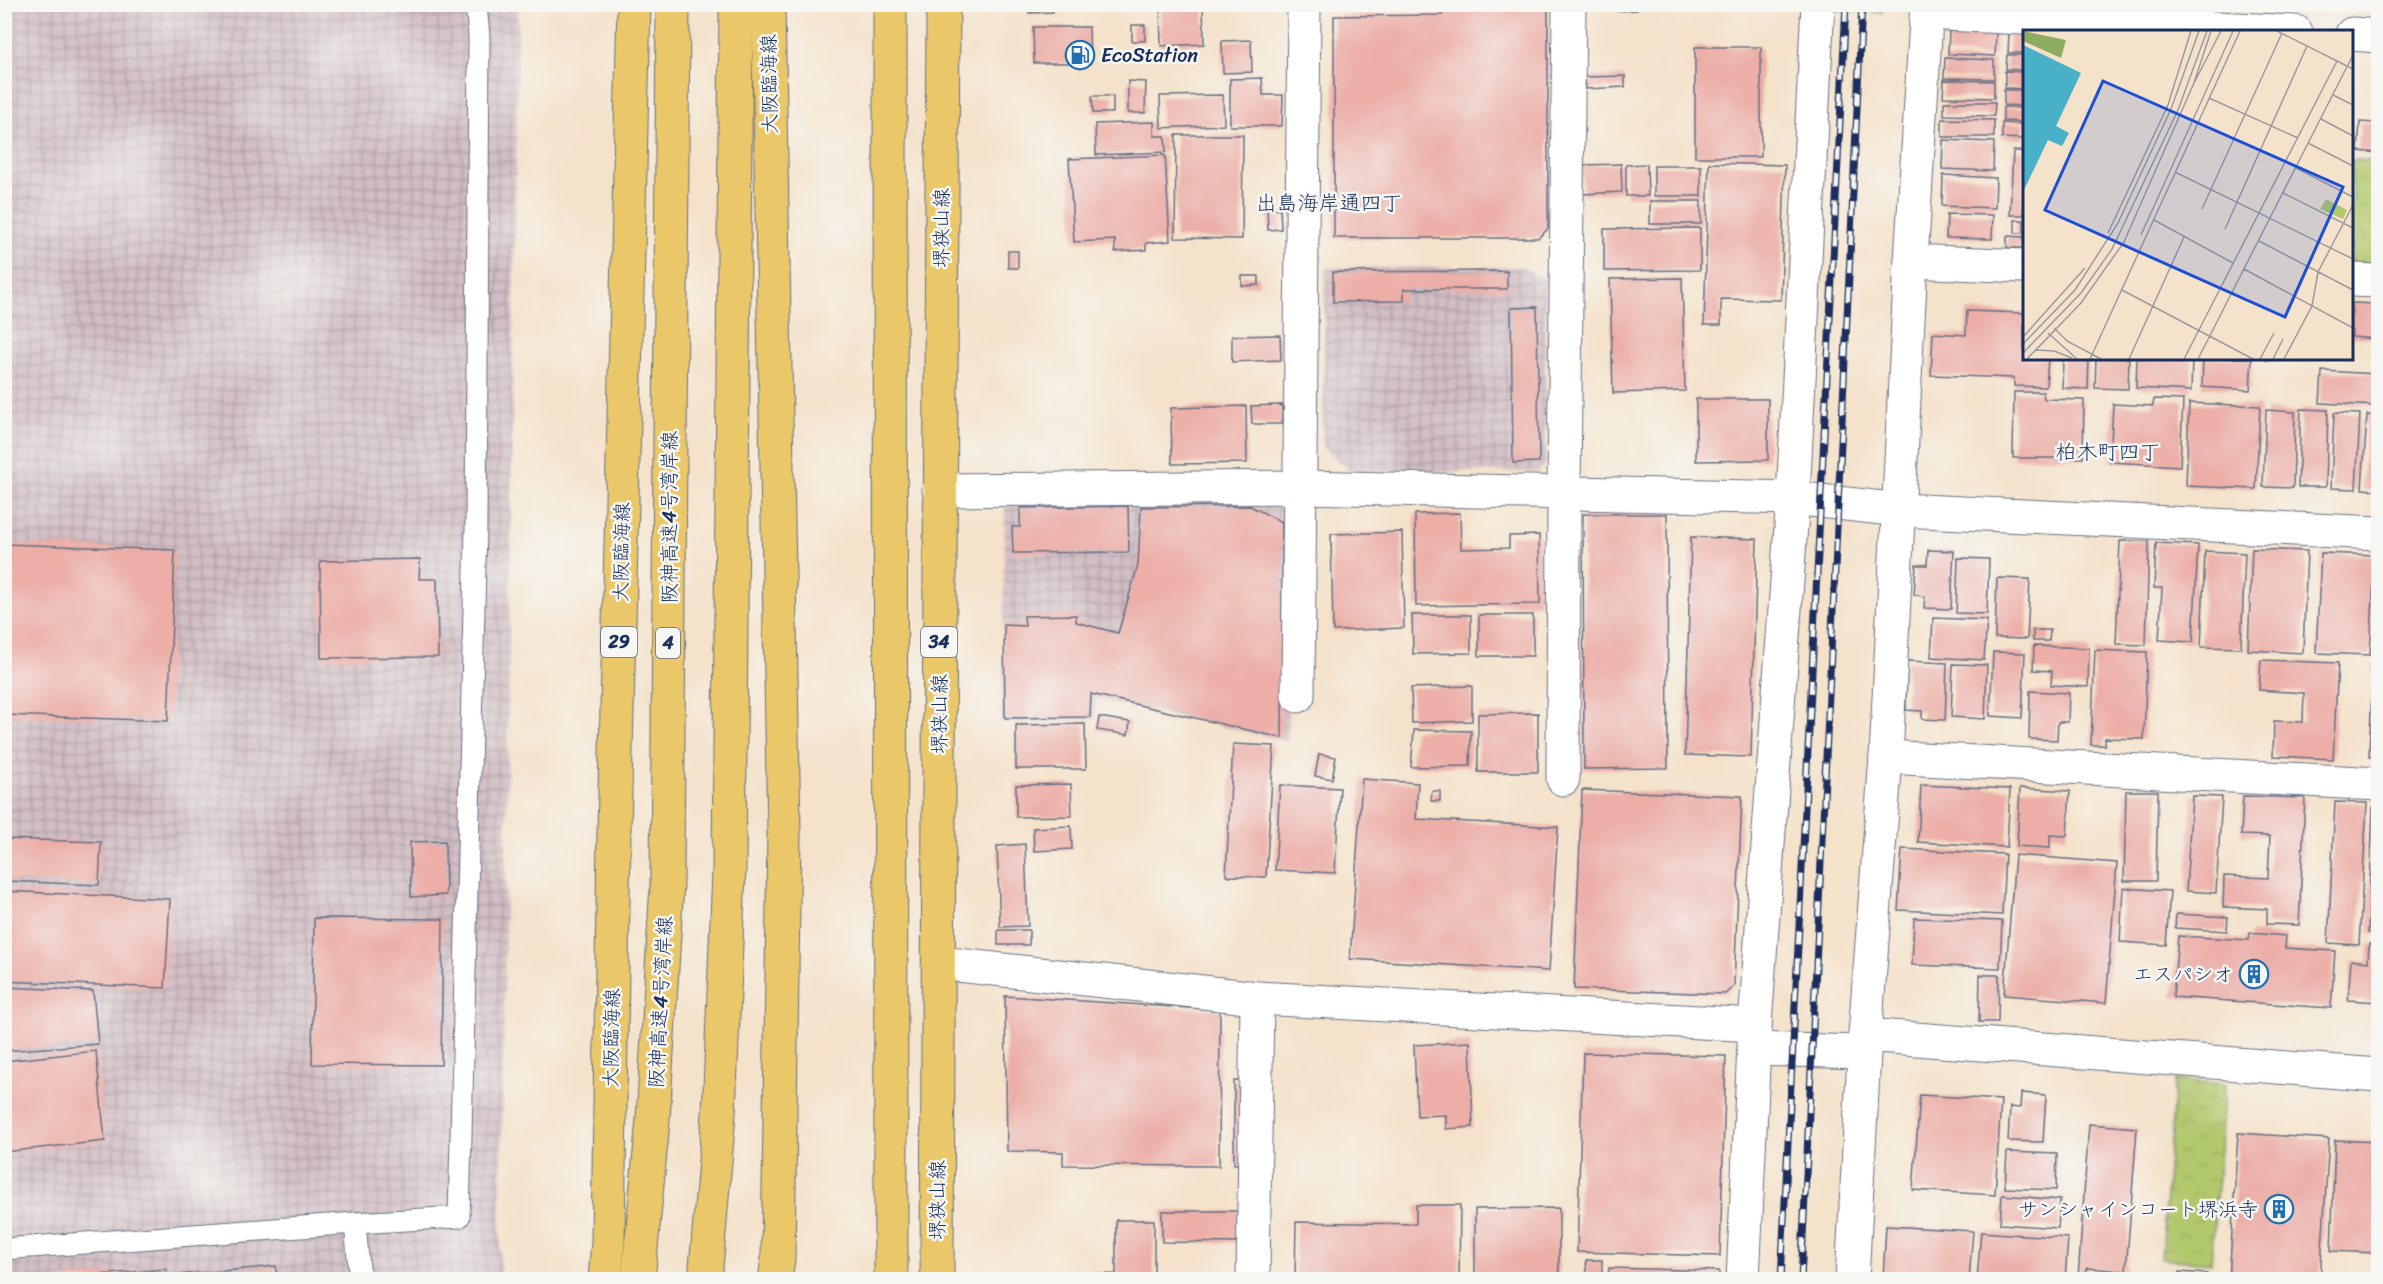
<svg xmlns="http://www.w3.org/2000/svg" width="2383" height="1284" font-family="Sriracha,'Klee One',sans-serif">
<defs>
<pattern id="industrial-grid" width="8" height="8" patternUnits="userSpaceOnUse" patternTransform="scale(1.5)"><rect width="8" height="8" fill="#d2bec4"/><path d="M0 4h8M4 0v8" fill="none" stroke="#aa9ba2"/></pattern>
<pattern id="park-crowns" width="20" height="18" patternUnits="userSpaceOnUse" patternTransform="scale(1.5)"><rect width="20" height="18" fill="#b2c86c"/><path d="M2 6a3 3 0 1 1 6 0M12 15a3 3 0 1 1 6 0" fill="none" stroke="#98ac60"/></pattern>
</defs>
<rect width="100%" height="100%" fill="#f6f6f2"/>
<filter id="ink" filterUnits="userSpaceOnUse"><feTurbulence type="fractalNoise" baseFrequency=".0167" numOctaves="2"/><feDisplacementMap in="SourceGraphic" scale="12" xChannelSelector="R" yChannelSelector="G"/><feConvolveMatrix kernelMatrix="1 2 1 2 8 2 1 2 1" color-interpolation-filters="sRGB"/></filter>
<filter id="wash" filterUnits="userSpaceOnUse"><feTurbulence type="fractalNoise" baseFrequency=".008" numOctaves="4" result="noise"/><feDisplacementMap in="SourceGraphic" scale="24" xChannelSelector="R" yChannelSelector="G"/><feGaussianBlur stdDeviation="1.35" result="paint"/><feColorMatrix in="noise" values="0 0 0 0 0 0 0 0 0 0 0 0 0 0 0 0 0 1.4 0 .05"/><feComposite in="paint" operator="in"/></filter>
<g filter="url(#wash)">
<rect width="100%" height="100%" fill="#f4e2ca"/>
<g fill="url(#industrial-grid)">
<path d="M5,5H518L500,1279L5,1280Z"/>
<path d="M1522,267L1545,280L1546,461L1539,472L1350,471L1322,446L1326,268Z"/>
<path d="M1285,498L1288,741L1095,698L1094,719L1002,723L1005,504Z"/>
</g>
<g fill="url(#park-crowns)" stroke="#667c65" stroke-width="1.5">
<path d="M1828,5H1882V12L1827,10Z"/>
<path d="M2352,160L2378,161V265L2352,263Z"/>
<path d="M2175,1080L2225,1084L2211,1263L2161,1259Z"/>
</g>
<g id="blocks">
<g fill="#ecaea7">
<path d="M1058,4H1081V9L1058,10Z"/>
<path d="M1160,4H1203L1204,44L1161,46Z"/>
<path d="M1442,4H1548V229L1538,238H1334V16L1442,15Z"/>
<path d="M1616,4H1637V10L1616,11Z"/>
<path d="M1028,6H1052L1053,12L1029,13Z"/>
<rect x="1132" y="25" width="13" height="16"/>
<path d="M1033,27H1089L1090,63H1034Z"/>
<path d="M1949,30L1996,31L1995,56L1948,54Z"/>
<path d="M2009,33H2024V53H2008Z"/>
<path d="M1251,40L1252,72L1223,73L1222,41Z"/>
<rect x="1695" y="47" width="66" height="110"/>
<path d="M2007,55H2024V70L2006,69Z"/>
<path d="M1945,58L1994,60V79L1944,78Z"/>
<path d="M2005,71L2024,72V89L2005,88Z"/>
<path d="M1625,76V87L1586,89L1585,77Z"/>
<path d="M2377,76H2378V110H2375Z"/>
<path d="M1262,78L1263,95H1283L1282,126H1230V79Z"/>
<path d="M1944,80L1994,81V98L1943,97Z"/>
<path d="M1128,81L1146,82L1145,113H1128Z"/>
<path d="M2004,90H2024V106L2004,105Z"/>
<path d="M1223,95L1224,125L1161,128L1160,96Z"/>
<path d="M1092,96H1113V113H1093Z"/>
<path d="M1944,102H1995L1994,116L1944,115Z"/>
<path d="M2003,107L2024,108V122L2003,121Z"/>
<path d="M2374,115H2378V153L2358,151L2360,122L2374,123Z"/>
<path d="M1942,119L1994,120V137H1942Z"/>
<path d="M1154,122V136H1165L1166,152L1096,155L1095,124Z"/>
<path d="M2002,123L2024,124V139L2002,138Z"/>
<path d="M1176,135H1243L1242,239L1175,238Z"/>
<path d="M1943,140L1994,142L1993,171L1942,169Z"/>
<path d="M2013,151H2024V215H2010Z"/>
<path d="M1165,155L1170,241L1146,243V250L1115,252V240L1074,242L1069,159Z"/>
<path d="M1709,163L1785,165L1781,300L1721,299V325H1704Z"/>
<path d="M1621,164L1622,192L1583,194L1582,165Z"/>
<path d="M1647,164L1648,196H1626V165Z"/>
<rect x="1654" y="166" width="47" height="30"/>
<path d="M1943,175L1996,178L1995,208L1942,206Z"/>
<rect x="1650" y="201" width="51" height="23"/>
<path d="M1267,209H1280L1281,229L1268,230Z"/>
<path d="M1947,214L1993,215L1992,239L1946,238Z"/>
<rect x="2015" y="220" width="9" height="13"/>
<path d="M1700,228V270L1604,271V229Z"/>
<path d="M2007,236L2024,237V248H2007Z"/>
<rect x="1008" y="251" width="10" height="17"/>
<path d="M1507,271V289H1404V301L1333,302V272Z"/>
<path d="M1242,276H1259V285L1242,286Z"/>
<path d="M1682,278L1685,391L1613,393L1610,279Z"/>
<path d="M2352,303L2378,304V339L2352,337Z"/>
<path d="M1537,307L1539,462L1513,463L1511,308Z"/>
<path d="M1967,311L2024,313V358H2048L2046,387L2014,386V378L1931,375L1933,333L1966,335Z"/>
<path d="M1280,335L1281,360L1232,362V336Z"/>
<path d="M2063,358H2089L2088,389L2062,388Z"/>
<path d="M2096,358H2129L2128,389L2095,388Z"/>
<path d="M2137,358H2192L2191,391L2136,388Z"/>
<path d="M2203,358H2252L2250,390L2202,387Z"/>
<path d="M2265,358H2316L2315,362L2265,360Z"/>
<path d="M2322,371L2378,374V406L2320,403Z"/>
<path d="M2014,392H2043L2044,399L2084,400L2083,458H2013Z"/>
<path d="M1696,399H1768V460L1696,461Z"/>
<path d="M2154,399L2183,400L2180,466L2110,462L2113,404L2153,406Z"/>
<path d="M2189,403L2260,406L2256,489L2186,486Z"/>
<path d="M1282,405V424H1252L1251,406Z"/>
<path d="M1246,406L1247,463L1172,464L1171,408Z"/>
<path d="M2301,409L2328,410L2326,487H2298Z"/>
<path d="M2266,410L2295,412L2293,488L2263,487Z"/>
<path d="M2334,413L2360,414L2356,489L2331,488Z"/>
<path d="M2367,415L2378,416V490L2362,489Z"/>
<path d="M1128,506L1129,552L1013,553L1012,527H1020V508Z"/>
<path d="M1250,506L1282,522V738L1091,694L1090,717L1005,718L1004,625L1025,626L1024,616L1076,615V622L1118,633L1138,565L1141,507Z"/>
<path d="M1460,513L1461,549L1509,548V536L1539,535L1540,604L1416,606L1415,514Z"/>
<path d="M1583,514H1667L1668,768L1584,769Z"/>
<path d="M1402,532L1404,628L1333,631L1331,534Z"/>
<path d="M1691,537L1757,539L1751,757L1685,755Z"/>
<path d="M2120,541H2149L2146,645L2116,644Z"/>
<path d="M2156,543L2198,545L2193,642L2159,640L2162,588H2154Z"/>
<path d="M4,544L175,550L168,721L4,715Z"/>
<path d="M2252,549L2307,551L2303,653L2248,650Z"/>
<path d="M1928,550L1954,551L1951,609L1924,608L1925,596L1914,595L1916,565H1927Z"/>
<path d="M2205,551L2245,553L2241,648L2201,647Z"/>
<path d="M2321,553L2375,555L2370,655L2316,653Z"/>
<path d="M1958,558L1989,559L1987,614L1956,613Z"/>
<path d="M420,559L419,579H437L438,657L321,658L320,561Z"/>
<path d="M1997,578L2030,579L2027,639L1995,638Z"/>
<path d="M1412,615H1471V653L1413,654Z"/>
<rect x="1479" y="615" width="54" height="41"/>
<path d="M1933,618L1987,620L1984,660L1931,657Z"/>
<path d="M2033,630H2050L2049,641H2033Z"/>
<path d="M2034,646L2089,648L2088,687L2051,685L2052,671L2033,670Z"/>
<path d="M2095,650L2147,652L2144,739L2105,738V745H2091Z"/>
<path d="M1993,652L2025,653L2022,718L1990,716Z"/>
<path d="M2261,660L2338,663L2333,759L2273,756L2274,721L2303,722L2304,693L2259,690Z"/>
<path d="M1907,661L1947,663L1945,720L1922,719V711L1906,710Z"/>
<path d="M1953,664L1987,665L1985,719L1951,717Z"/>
<path d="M2373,665H2378V757H2369Z"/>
<path d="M1472,686V721L1412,723L1411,688Z"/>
<path d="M2030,691L2069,693L2068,722H2058L2057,740L2029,739Z"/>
<path d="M1538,713V772H1478V714Z"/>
<path d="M1099,717L1130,722L1128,735L1097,730Z"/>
<path d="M1085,724L1086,769H1016V725Z"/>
<path d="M1414,730L1471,731L1470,766L1411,767Z"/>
<path d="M1233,744L1274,746L1266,877L1226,876Z"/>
<path d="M1319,754L1336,757L1332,779L1315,776Z"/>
<path d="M1362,779L1418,783L1416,819L1558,827L1549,971L1350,959Z"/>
<path d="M1071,784L1072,816L1016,817V785Z"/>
<path d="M1280,785L1340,788L1335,873L1275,870Z"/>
<path d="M1921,785L2010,789L2007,847L1918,842Z"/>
<path d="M2020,788L2070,791L2067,836L2050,835V848L2017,846Z"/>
<path d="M1582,790L1742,796L1734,986L1725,994L1574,989Z"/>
<path d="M1432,791H1440V801H1431Z"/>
<path d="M2126,791H2158L2156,881H2124Z"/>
<path d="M2192,796L2222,797L2216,893L2186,891Z"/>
<path d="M2243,796L2305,798L2299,925L2267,924V909L2223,907L2224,876L2268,878L2270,836L2241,835Z"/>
<path d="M2335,802L2367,803L2359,945L2328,943Z"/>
<path d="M2373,807L2378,808V934L2368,933Z"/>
<path d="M1071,826L1072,849L1034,851L1033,828Z"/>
<path d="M4,839L101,842L99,885L4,881Z"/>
<path d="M445,841L446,895L411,897L410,842Z"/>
<path d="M1025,844L1028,926L1000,927L997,846Z"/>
<path d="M1902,849L2005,854L2002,915L1898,910Z"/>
<path d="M2015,855L2117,863L2106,1003L2004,995Z"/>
<path d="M2123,888L2170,891L2166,945L2120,942Z"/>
<path d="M4,891L170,899L165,988L4,981Z"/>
<path d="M2176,914L2228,917L2227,931L2175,928Z"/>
<path d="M314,918L443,919L441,1065L312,1064Z"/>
<path d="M1914,918L2002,921L2000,968L1912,965Z"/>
<rect x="998" y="930" width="31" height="15"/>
<path d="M2250,933L2286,936L2285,948L2335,951L2331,1008L2173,997L2178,936L2249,940Z"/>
<path d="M2369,944L2378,945V1002L2348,1000L2351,960L2368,962Z"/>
<path d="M1980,975H1999L1998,1022H1979Z"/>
<path d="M4,987L93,991L98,1044L4,1051Z"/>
<path d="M1005,996L1220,1010L1219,1166L1063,1165V1152L1007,1151Z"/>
<path d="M1470,1042L1473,1127L1446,1129V1115L1417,1116L1414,1045Z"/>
<path d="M96,1051L105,1141L4,1152V1061Z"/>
<path d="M1583,1053L1726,1056L1720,1256L1577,1252Z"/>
<rect x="1234" y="1081" width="10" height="83"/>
<path d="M2021,1093L2046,1095L2043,1142L2008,1141L2010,1107L2020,1108Z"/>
<path d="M1920,1095L2001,1100L1995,1195L1913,1190Z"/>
<path d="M2089,1124L2137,1128L2126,1271L2087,1268L2086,1278H2078Z"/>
<path d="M2238,1133L2329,1139L2320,1280H2229Z"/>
<path d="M2335,1140L2378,1142V1253L2331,1251Z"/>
<path d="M2007,1152L2057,1154L2056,1190L2005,1188Z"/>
<path d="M2002,1195L2060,1200L2058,1228L2000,1224Z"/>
<path d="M1416,1205H1460L1459,1280H1295L1296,1222L1416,1224Z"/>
<path d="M1559,1208V1280H1475V1209Z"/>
<path d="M1162,1211H1241L1240,1243L1162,1242Z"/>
<path d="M1116,1220H1154V1280H1004V1276L1116,1274Z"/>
<path d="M1886,1226L1973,1231L1969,1280L1883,1278Z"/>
<path d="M1981,1232L2068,1238L2065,1280H1977Z"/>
<path d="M1586,1260H1602V1278H1587Z"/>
<path d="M276,1266L277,1280H180L179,1275Z"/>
<path d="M1609,1268L1719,1271V1280H1608Z"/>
<path d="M167,1269V1280H62V1278Z"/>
<path d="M2179,1272L2207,1274V1280H2178Z"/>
</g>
</g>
</g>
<g filter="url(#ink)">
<use href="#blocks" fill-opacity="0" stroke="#676e84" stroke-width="1.5"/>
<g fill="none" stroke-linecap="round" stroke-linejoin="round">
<g stroke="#676e84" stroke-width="23">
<g id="lane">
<path d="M4,1249L355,1223"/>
<path d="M360,1280L355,1223L459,1217L476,527L479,37L476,4"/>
</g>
</g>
<g stroke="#676e84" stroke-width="35">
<g id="street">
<path d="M1927,13L2296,32"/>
<path d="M2352,34L2378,36"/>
<path d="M1911,261L2024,266"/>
<path d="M2352,280L2378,281"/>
<path d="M939,490L1301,487L1793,498L1900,510L2378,533"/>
<path d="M1298,696L1304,4"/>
<path d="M1886,757L2378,784"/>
<path d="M1563,779L1564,493L1569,4"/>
<path d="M939,963L1257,998L1755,1025"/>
<path d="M1865,1035L2378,1075"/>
<path d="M1754,1049L1864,1052"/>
<path d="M1253,1280L1257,998"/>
<path d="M1743,1280L1755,1025L1793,498L1818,4"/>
<path d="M1852,1280L1865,1035L1886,757L1911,261L1927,4"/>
</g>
</g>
<g stroke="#676e84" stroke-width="35">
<g id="primary">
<path d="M768,4L784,831L778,1259L775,1280"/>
<path d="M890,4L891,1280"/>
<path d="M605,1280L608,1241L614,833L634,4"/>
<path d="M937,1280C940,854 939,430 943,4"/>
</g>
</g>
<g stroke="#676e84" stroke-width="35">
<g id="highway">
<path d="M638,1280L653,1120L667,884L673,4"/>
<path d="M705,1280L719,1114L729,871L736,4"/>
</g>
</g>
<use href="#lane" stroke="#fff" stroke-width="21"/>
<use href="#street" stroke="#fff" stroke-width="33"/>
<use href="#primary" stroke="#eac769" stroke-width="33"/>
<use href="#highway" stroke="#eac769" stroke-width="33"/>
<g stroke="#1b2f5e" stroke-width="7">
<g id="rail">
<path d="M1781,1280L1846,4"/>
<path d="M1801,1280L1862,4"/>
</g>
</g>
<use href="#rail" stroke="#f6f6f2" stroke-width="4.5" stroke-dasharray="14" stroke-linecap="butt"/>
</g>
</g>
<defs>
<g id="fuel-ring" transform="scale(1.5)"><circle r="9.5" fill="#f6f6f2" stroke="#1f6fb2" stroke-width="1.5"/><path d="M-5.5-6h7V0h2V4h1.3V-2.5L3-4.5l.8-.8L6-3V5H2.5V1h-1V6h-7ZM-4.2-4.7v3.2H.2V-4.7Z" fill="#1f6fb2"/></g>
<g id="building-ring" transform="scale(1.5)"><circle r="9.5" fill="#f6f6f2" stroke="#1f6fb2" stroke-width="1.5"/><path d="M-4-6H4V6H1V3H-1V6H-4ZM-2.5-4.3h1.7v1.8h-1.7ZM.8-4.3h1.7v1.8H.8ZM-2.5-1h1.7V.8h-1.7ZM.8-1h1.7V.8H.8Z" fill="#1f6fb2"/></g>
</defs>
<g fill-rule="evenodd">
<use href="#fuel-ring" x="1080" y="55"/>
<use href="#building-ring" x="2254" y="974"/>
<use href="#building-ring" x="2279" y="1209"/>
</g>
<g text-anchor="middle" stroke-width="5" stroke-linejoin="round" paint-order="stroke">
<g fill="#f6f6f2" stroke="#5d6b8a" stroke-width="1.5">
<rect x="601" y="627" width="36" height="30" rx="4.5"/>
<rect x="921" y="627" width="36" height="30" rx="4.5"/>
<rect x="656" y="628" width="24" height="30" rx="4.5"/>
</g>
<g font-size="18" font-weight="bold" fill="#1b2f5e">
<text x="619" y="648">29</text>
<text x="939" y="648">34</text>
<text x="668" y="649">4</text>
</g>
<g font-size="20" fill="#1b2f5e" stroke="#f6f6f2" text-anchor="end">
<text x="1101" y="62" text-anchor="start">EcoStation</text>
<text x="2233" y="981">エスパシオ</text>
<text x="2258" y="1216">サンシャインコート堺浜寺</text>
</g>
<g font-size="20" fill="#1b2f5e" stroke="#f6f6f2">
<text transform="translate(769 84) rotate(-91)" y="7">大阪臨海線</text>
<text transform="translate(941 228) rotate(-90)" y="7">堺狭山線</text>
<text transform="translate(669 517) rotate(-90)" y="7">阪神高速4号湾岸線</text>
<text transform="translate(621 552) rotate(-89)" y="7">大阪臨海線</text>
<text transform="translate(939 714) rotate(-90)" y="7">堺狭山線</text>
<text transform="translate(660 1002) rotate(-87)" y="7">阪神高速4号湾岸線</text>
<text transform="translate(611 1038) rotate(-89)" y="7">大阪臨海線</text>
<text transform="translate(937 1200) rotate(-90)" y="7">堺狭山線</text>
</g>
<g font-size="21" fill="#1b2f5e" stroke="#f6f6f2">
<text x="1329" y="210">出島海岸通四丁</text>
<text x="2108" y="459">柏木町四丁</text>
</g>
</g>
<g transform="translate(2023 30)">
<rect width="330" height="330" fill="#f4e2ca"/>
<path d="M0,1L43,10L38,28L0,11Z" fill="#8dac60"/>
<path d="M303,169L324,180L320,189L297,179Z" fill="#b2c86c"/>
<path d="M0,15L58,43L33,96L46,103L39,116L25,110L0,162Z" fill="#48b0c7"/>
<path fill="none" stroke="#9d9a9f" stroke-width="1.5" d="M254,1L330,39M157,36L168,1M171,53L198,1M310,65L330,75M186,68L275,108M144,78L157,36M298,89L330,106M285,113L330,136M273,138L330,167M152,142L330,229M260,163L330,198M179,179L259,3M131,190L210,233M202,199L284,16M85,203L145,75M118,205L210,1M236,211L330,260M221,239L330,298M99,260L230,329M31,298L44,311L78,329M25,303L54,329M0,307L62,238M0,314L52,260L95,193L148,79L176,1M13,320L31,321L49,328M0,323L58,263L89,219L155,80L184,1M4,329L58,273L101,212L171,53L188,1M67,329L217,1M106,329L161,207M161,329L314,31M175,329L330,25M237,329L251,303M250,329L260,309M261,329L289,276L295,242L330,175"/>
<path fill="#1d4ed8" fill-opacity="0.15" stroke="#1d4ed8" stroke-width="3" d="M80,51L320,157L262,287L22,180Z"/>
<rect width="330" height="330" fill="none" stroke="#1b2f5e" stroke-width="3"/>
</g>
<rect width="2383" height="1284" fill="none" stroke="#f6f6f2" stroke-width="24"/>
</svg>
